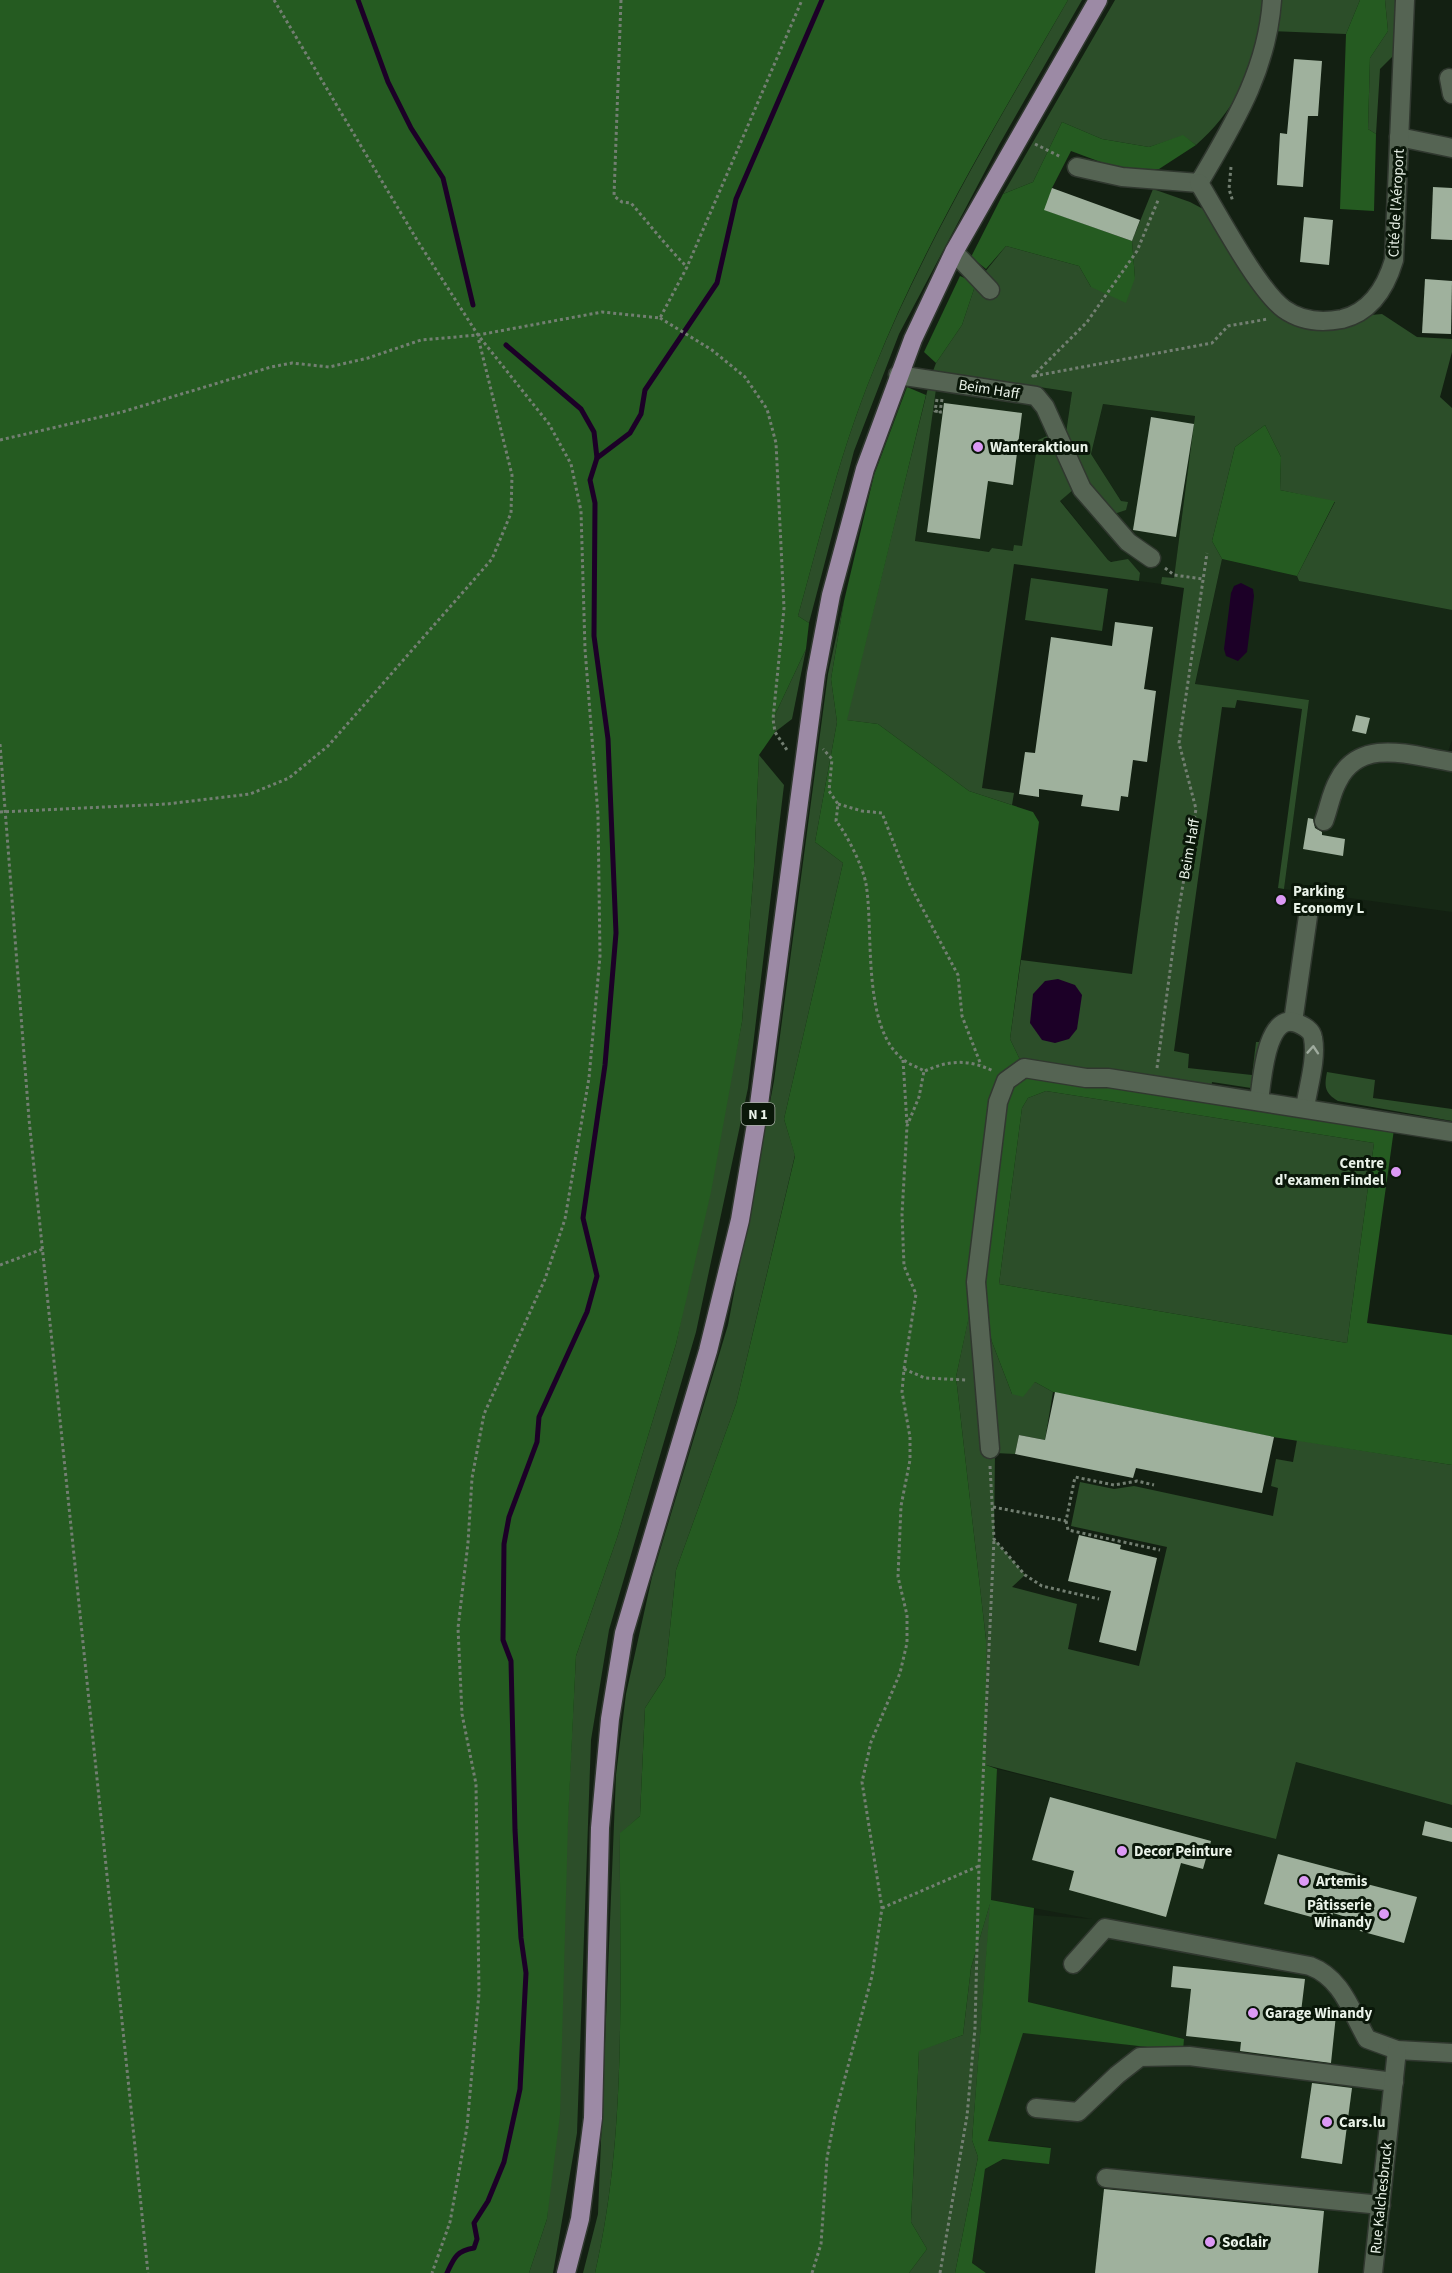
<svg xmlns="http://www.w3.org/2000/svg" width="1452" height="2273" font-family="'Source Sans 3',sans-serif">
<rect width="100%" height="100%" fill="#132012"/>
<g fill="#162815">
<path d="M933,371L1072,392L1066,433L1122,502L1091,454L1103,404L1195,416L1174,579L1162,577L1161,584L1139,581L1140,573L1108,560L1060,500L1073,490L1047,436L1038,440L1022,546L1013,551L993,548L989,552L915,541L935,390L928,388Z"/>
<path d="M1222,559L1297,576L1299,581L1452,610V740L1448,752L1452,753V912L1284,889L1309,700L1195,685Z"/>
<path d="M1296,1762L1452,1805V2273H986L972,2263L985,2169L1003,2159L1049,2163L1050,2147L988,2141L1023,2032L1182,2051L1184,2039L1028,2002L1034,1915L1092,1919L991,1900L997,1769L1276,1839Z"/>
</g>
<g fill="#2c4e29">
<path d="M1068,0H1082L999,145L899,334L854,451L809,623L798,616C821,533 841,449 874,369C925,243 1000,118 1068,0Z"/>
<path d="M1115,0H1360L1346,34L1270,31C1250,74 1232,114 1196,145L1183,136L1149,147L1102,139L1062,122L1033,182L1003,194Z"/>
<path d="M1385,0H1398L1396,53L1380,69L1376,134L1368,129L1370,58L1388,31Z"/>
<path d="M1153,189L1190,202L1222,219L1285,309L1349,317L1382,314L1417,337L1452,339V352L1440,397L1452,408V610L1299,581L1297,576L1335,502L1280,490L1281,457L1265,425L1235,447L1212,541L1222,559L1195,684L1309,700L1284,889L1278,888L1302,709L1237,700L1235,708L1222,707L1174,1051L1189,1054L1188,1068L1252,1075L1256,1042H1260L1251,1088L1212,1082L1211,1093L1024,1068L1010,1039L1021,960L1132,974L1184,588L1161,584L1162,577L1174,578L1195,416L1103,404L1091,454L1121,501L1128,502L1126,510L1114,514L1092,488L1066,433L1072,392L933,371L936,363L962,325L976,283L1006,246L1079,266L1091,287L1135,278L1132,241Z"/>
<path d="M928,388L936,389L915,541L989,552L992,548L1013,551L1014,545L1022,546L1038,440L1047,436L1073,490L1060,501L1108,560L1111,562L1128,559L1140,573L1139,581L1014,564L982,788L1014,793L1012,805L969,791L878,724L846,720Z"/>
<path d="M1031,578L1108,589L1102,631L1025,620Z"/>
<path d="M844,601L831,679L837,722L815,842L843,863L784,1119L795,1155L736,1404L676,1570L665,1677L645,1708L640,1816L620,1834C619,1980 628,2130 595,2273H583L598,2214L616,1775L626,1694L652,1577L728,1325L774,1081L828,674Z"/>
<path d="M806,649L792,719L775,732L773,719Z"/>
<path d="M759,755L784,785L748,1088L696,1332L609,1630L591,1740L577,2133L553,2273H529L547,2219L576,1656L617,1538L676,1344L742,1022L754,867Z"/>
<path d="M1327,1072L1375,1080L1373,1098L1452,1109V1121L1338,1101C1325,1093 1324,1087 1327,1072Z"/>
<path d="M1046,1091L1374,1143L1347,1343L999,1284L1022,1108L1028,1098Z"/>
<path d="M976,1282L992,1342L1012,1394L1035,1382L1053,1392L1045,1440L1019,1435L1015,1454L995,1453L994,1539L1025,1575L1012,1587L1077,1604L1068,1649L1139,1666L1167,1547L1071,1526L1080,1482L1114,1489L1134,1486L1273,1516L1278,1488L1271,1486L1276,1459L1293,1462L1297,1440L1452,1465V1805L1296,1762L1276,1839L986,1765V1640L956,1377Z"/>
<path d="M991,1900L972,2140L978,2157L955,2273H909L927,2249L911,2222L919,2050L963,2035L971,1968Z"/>
</g>
<g fill="#255b21" fill-rule="evenodd">
<path d="M0,0H1068C999,119 925,241 874,369C841,449 821,533 798,616L809,623L806,649L773,719L775,732L759,755L754,867L742,1022L711,1192L676,1344L617,1538L576,1656L568,1822L560,2115L547,2219L529,2273H0Z"/>
<path d="M1360,0H1385L1388,31L1370,58L1368,129L1376,134L1374,211L1340,209L1346,34Z"/>
<path d="M1062,122L1102,139L1149,147L1183,135L1196,145L1159,169L1122,170L1071,151L1052,188L1045,210L1132,241L1135,278L1126,303L1091,287L1079,266L1006,246L986,269L971,257L1003,194L1033,182Z"/>
<path d="M960,276L976,283L962,325L936,363L924,352Z"/>
<path d="M907,387L926,395L847,720L878,724L969,791L1033,812L1039,822L1010,1039L1024,1068L1395,1122L1367,1323L1452,1335V1465L1273,1437L1053,1392L1035,1382L1023,1397L1012,1394L992,1342L976,1284L956,1377L986,1640V1765L997,1769L991,1900L1034,1908L1028,2002L1184,2039L1183,2051L1023,2033L988,2141L1051,2148L1049,2164L1003,2159L985,2169L972,2263L986,2273H955L978,2157L972,2140L990,1904L971,1968L963,2035L919,2051L911,2222L927,2249L909,2273H595C628,2130 619,1980 620,1833L640,1816L645,1708L665,1677L676,1570L736,1404L795,1156L784,1119L843,863L815,842L837,722L831,679L844,601L874,475ZM1046,1091L1374,1143L1347,1343L999,1284L1022,1108L1028,1098Z"/>
<path d="M1265,425L1281,457L1280,490L1335,501L1297,576L1222,559L1212,541L1235,447Z"/>
</g>
<g fill="#1c0027">
<path d="M1241,583L1253,589L1254,596L1247,652L1238,661L1226,656L1224,649L1231,593L1234,586Z"/>
<path d="M1058,979L1075,985L1082,995L1077,1029L1069,1039L1055,1043L1042,1040L1030,1023L1033,994L1045,981Z"/>
</g>
<g fill="none" stroke-linecap="round" stroke-linejoin="round">
<g stroke="#1c0027" stroke-width="5">
<path d="M358,0L388,82L411,128L443,178L473,305"/>
<path d="M597,458L630,433L641,414L645,390L717,283L736,199L822,0"/>
<path d="M447,2273C454,2258 456,2251 474,2248L477,2239L474,2223L488,2201L504,2162L520,2089L526,1973L521,1938L515,1830L511,1661L503,1640L504,1544L509,1517L537,1442L539,1417L587,1312L597,1276L583,1218L605,1065L616,933L608,739L594,636L595,503L590,480L597,458L594,432L581,409L506,345"/>
</g>
</g>
<g fill="#9fb19d">
<path d="M1294,59L1322,61L1318,116H1308L1303,187L1277,185L1280,133L1287,134Z"/>
<path d="M1433,187L1452,188V240L1431,239Z"/>
<path d="M1052,188L1140,220L1132,241L1044,210Z"/>
<path d="M1304,217L1333,220L1329,265L1300,262Z"/>
<path d="M1425,279L1452,281L1451,334L1422,333Z"/>
<path d="M944,403L1022,413L1013,485L988,481L980,539L927,532Z"/>
<path d="M1151,417L1194,424L1176,537L1133,530Z"/>
<path d="M1115,622L1153,627L1144,689L1156,691L1147,762L1133,760L1128,797L1121,796L1119,811L1081,806L1083,795L1039,789V797L1019,794L1025,752L1035,753L1051,637L1112,646Z"/>
<path d="M1356,715L1370,718L1366,734L1352,731Z"/>
<path d="M1308,818L1313,819L1315,828L1322,832V835L1345,839L1343,856L1303,849Z"/>
<path d="M1055,1392L1274,1437L1262,1493L1136,1468L1133,1478L1015,1454L1019,1435L1045,1440Z"/>
<path d="M1079,1535L1121,1545L1120,1549L1157,1558L1136,1651L1099,1642L1111,1591L1068,1581Z"/>
<path d="M1050,1797L1211,1841L1203,1869L1181,1863L1166,1917L1069,1890L1074,1871L1032,1860Z"/>
<path d="M1425,1821L1452,1828V1842L1422,1835Z"/>
<path d="M1278,1854L1361,1876L1359,1882L1417,1897L1404,1943L1360,1931L1356,1920L1333,1913L1330,1922L1264,1904Z"/>
<path d="M1173,1966L1305,1979L1301,2012L1336,2015L1331,2063L1240,2051L1241,2042L1186,2036L1191,1989L1171,1987Z"/>
<path d="M1312,2083L1352,2088L1342,2164L1301,2158Z"/>
<path d="M1104,2189L1324,2211L1318,2273H1095Z"/>
</g>
<g fill="none" stroke-linecap="round" stroke-linejoin="round">
<g stroke="#30382f" stroke-width="21">
<g id="minor">
<path d="M1449,78L1452,94"/>
<path d="M1399,137L1452,148"/>
<path d="M1077,167L1122,177L1199,183C1234,123 1267,71 1272,0"/>
<path d="M1199,183C1218,214 1258,290 1284,309C1301,321 1322,323 1342,319C1371,312 1386,287 1394,260L1405,0"/>
<path d="M954,252L990,290"/>
<path d="M898,375L1036,396L1045,407L1082,489L1128,542L1151,558"/>
<path d="M1324,821C1329,808 1331,793 1338,781C1360,736 1412,756 1452,762"/>
<path d="M1293,1022L1308,916"/>
<path d="M1259,1101C1262,1081 1266,1011 1297,1023C1304,1026 1312,1030 1313,1038C1317,1059 1308,1087 1305,1108"/>
<path d="M990,1449L976,1282L998,1102L1006,1081L1024,1068L1086,1078H1108L1452,1132"/>
<path d="M1073,1964L1105,1928L1310,1966C1342,1978 1351,2011 1367,2039L1397,2050L1452,2053"/>
<path d="M1036,2108L1078,2112L1117,2075L1140,2057L1189,2056L1394,2082"/>
<path d="M1106,2178L1381,2205"/>
<path d="M1373,2273L1397,2050"/>
</g>
</g>
<g stroke="#30382f" stroke-width="21">
<path id="major" d="M566,2273L580,2219L593,2118L600,1828L610,1719L624,1633L708,1351L740,1220L758,1112L816,674L831,595L865,469L913,339L954,252L1098,0"/>
</g>
<g stroke="#737f72" stroke-width="3" stroke-dasharray="3 3" stroke-linecap="butt">
<path d="M274,0L417,240L478,335L549,424L571,464L581,511L585,649L598,815L600,956L589,1078L565,1219L545,1279L484,1414L472,1478L468,1543L458,1628L462,1714L476,1784L479,1993L467,2127L450,2222L432,2273"/>
<path d="M621,0L614,196L622,202L631,203C650,225 667,247 687,267"/>
<path d="M1035,144L1061,157"/>
<path d="M1231,167L1229,189L1233,202"/>
<path d="M660,318L712,350L745,377L767,409L776,443L784,608L773,719L775,732L787,750"/>
<path d="M1034,376L1212,343L1228,326L1268,319"/>
<path d="M1032,377L1087,322L1137,251L1159,198"/>
<path d="M937,399L935,411L940,412"/>
<path d="M942,399L940,412H943"/>
<path d="M0,440L122,412L271,367L292,363L329,367L368,358L421,340L478,335L602,312L660,318L687,267L802,0"/>
<path d="M1165,568L1174,575L1203,579"/>
<path d="M0,744L29,1119L148,2273"/>
<path d="M838,804L862,811L882,813L910,885L958,975L962,1016L981,1065"/>
<path d="M0,812L167,804L250,794L289,778L328,746L492,559L511,513L512,475L478,337"/>
<path d="M903,1060L907,1124"/>
<path d="M1157,1068L1177,919L1196,809L1179,743L1207,553"/>
<path d="M925,1071C949,1060 969,1059 993,1071"/>
<path d="M0,1265L43,1249"/>
<path d="M904,1369L925,1378L967,1380"/>
<path d="M990,1466L994,1539L1025,1575L1042,1586L1099,1599"/>
<path d="M993,1507L1066,1521L1075,1477L1114,1485L1137,1481L1154,1485"/>
<path d="M1066,1521L1068,1530L1160,1550"/>
<path d="M882,1908L979,1866"/>
<path d="M812,2273L821,2244L827,2158L835,2115L872,1976L882,1908L862,1782L871,1742L900,1673L907,1643V1615L898,1577L901,1506L910,1460V1437L902,1392L904,1369L916,1294L904,1266L902,1214L907,1126L919,1097L924,1071C918,1067 910,1065 904,1060C861,1029 874,930 866,884C863,867 847,834 836,821L838,804L829,791L832,759L823,749"/>
<path d="M940,2273L967,2116L975,2028L979,1866L994,1539"/>
</g>
<use href="#minor" stroke="#556453" stroke-width="18"/>
<use href="#major" stroke="#9c8aa5" stroke-width="18"/>
</g>
<defs><path id="oneway-chevron" d="M-2-3.5L2.5 0L-2 3.5" fill="none" stroke-width="1.6" stroke-linecap="round" stroke-linejoin="round" transform="scale(1.5)"/></defs>
<use stroke="#9fab9e" href="#oneway-chevron" transform="translate(1313 1050) rotate(-86)"/>
<g fill="#dc99f5" stroke="#0a1709" stroke-width="2">
<circle cx="978" cy="447" r="6"/>
<circle cx="1281" cy="900" r="6"/>
<circle cx="1396" cy="1172" r="6"/>
<circle cx="1122" cy="1851" r="6"/>
<circle cx="1304" cy="1881" r="6"/>
<circle cx="1384" cy="1914" r="6"/>
<circle cx="1253" cy="2013" r="6"/>
<circle cx="1327" cy="2122" r="6"/>
<circle cx="1210" cy="2242" r="6"/>
</g>
<g text-anchor="middle" stroke-width="6" stroke-linejoin="round" paint-order="stroke">
<rect fill="#0a1709" stroke="#a6b0a5" stroke-width="1.5" x="741.5" y="1103" width="33" height="22" rx="4.5"/>
<g font-size="14" font-weight="bold" fill="#e9f2e8">
<text x="758" y="1119">N 1</text>
</g>
<g font-size="15" fill="#e9f2e8" stroke="#0a1709">
<text transform="translate(1396 203) rotate(-87)" y="5">Cité de l'Aéroport</text>
<text transform="translate(989 389) rotate(9)" y="5">Beim Haff</text>
<text transform="translate(1189 849) rotate(-80)" y="5">Beim Haff</text>
<text transform="translate(1381 2198) rotate(-84)" y="5">Rue Kalchesbruck</text>
</g>
<g font-size="15" font-weight="bold" fill="#e9f2e8" stroke="#0a1709" text-anchor="start">
<text x="990" y="452">Wanteraktioun</text>
<text x="1293" y="896">Parking<tspan x="1293" dy="17">Economy L</tspan></text>
<text x="1384" y="1168" text-anchor="end">Centre<tspan x="1384" dy="17">d'examen Findel</tspan></text>
<text x="1134" y="1856">Decor Peinture</text>
<text x="1316" y="1886">Artemis</text>
<text x="1372" y="1910" text-anchor="end">Pâtisserie<tspan x="1372" dy="17">Winandy</tspan></text>
<text x="1265" y="2018">Garage Winandy</text>
<text x="1339" y="2127">Cars.lu</text>
<text x="1222" y="2247">Soclair</text>
</g>
</g>
</svg>
